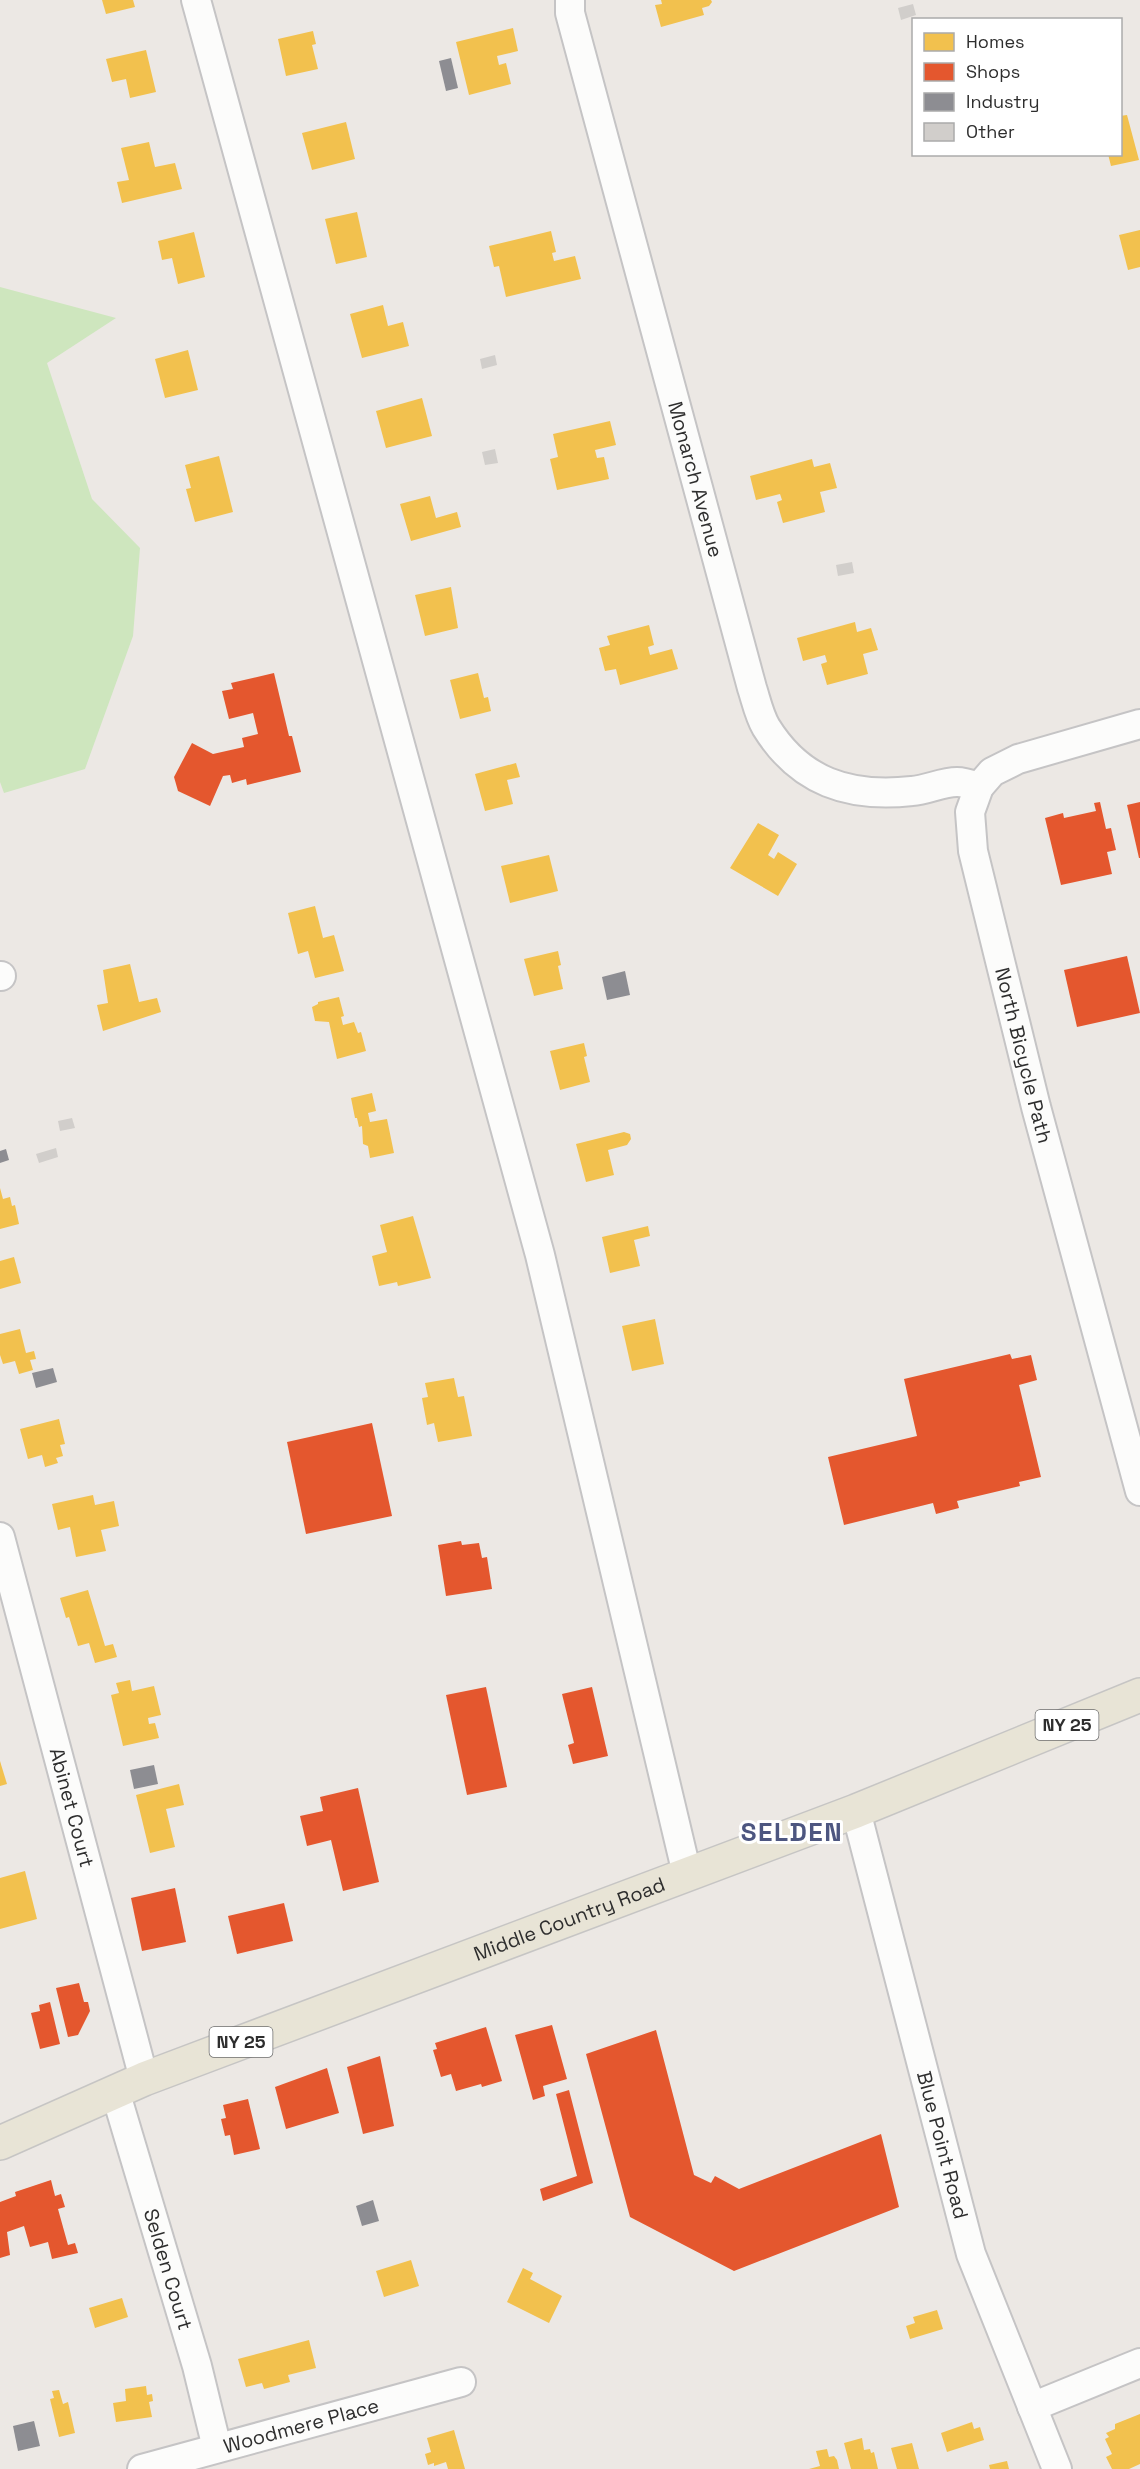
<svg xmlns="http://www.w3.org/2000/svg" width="1140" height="2469" font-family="'Space Grotesk',sans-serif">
<rect width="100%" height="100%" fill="#ece8e4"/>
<path fill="#cee6be" d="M0,287L116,318L47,363L92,499L140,548L133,636L85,769L4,793L0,782Z"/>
<g fill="#f2c14e">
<path d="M102,0H133L135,7L106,14Z"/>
<path d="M661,0H711L712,2L709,6L702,8L704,15L661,27L655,5L662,4Z"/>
<path d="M513,28L518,51L497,56L499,65L506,63L511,84L469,95L456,42Z"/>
<path d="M313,31L316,44L312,45L318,69L286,76L278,39Z"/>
<path d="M146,50L156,92L130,98L126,79L112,82L106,59Z"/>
<path d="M1127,115L1139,160L1111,166L1108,154H1120V116Z"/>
<path d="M346,122L355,159L312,170L302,133Z"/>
<path d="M149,142L155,167L175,163L182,189L122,203L117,182L129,180L121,148Z"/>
<path d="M357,212L367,257L336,264L325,219Z"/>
<path d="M1140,230V267L1128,270L1119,235Z"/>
<path d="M551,231L556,252L552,253L554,261L575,256L581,279L506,297L499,266L494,267L489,246Z"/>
<path d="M194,232L205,277L178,284L172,258L162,260L158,241Z"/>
<path d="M383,305L388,326L403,322L409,346L362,358L350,314Z"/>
<path d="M188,350L198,390L165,398L155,359Z"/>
<path d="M422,398L432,436L386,448L376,411Z"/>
<path d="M610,421L616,445L595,450L597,458L604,457L609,479L557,490L550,459L558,457L553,434Z"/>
<path d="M219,456L233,512L195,522L186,489L191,488L185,465Z"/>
<path d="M812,459L814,467L830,463L837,488L820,492L825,512L783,523L777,502L782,500L780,494L756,500L750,476Z"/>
<path d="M430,496L436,518L457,512L461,527L411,541L400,504Z"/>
<path d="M451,587L458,628L425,636L415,595Z"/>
<path d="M855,622L857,632L871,628L878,650L863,654L868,674L827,685L821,664L827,662L825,655L803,661L797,638Z"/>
<path d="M649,625L654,645L648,647L650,655L672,649L678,669L620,685L616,669L605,671L599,648L610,645L607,636Z"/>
<path d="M478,673L484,698L488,697L491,711L460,719L450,680Z"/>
<path d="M516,763L520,777L507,780L513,804L485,811L475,774Z"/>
<path d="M758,823L779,835L768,855L774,859L778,852L797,864L778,896L730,868Z"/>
<path d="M549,855L558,891L510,903L501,866Z"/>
<path d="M315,906L323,938L334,935L344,971L315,978L308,951L298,954L288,913Z"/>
<path d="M558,951L561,965L558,966L563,989L534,996L524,959Z"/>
<path d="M130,964L139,1002L157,998L161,1012L103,1031L97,1005L108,1003L103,970Z"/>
<path d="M339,997L344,1016L341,1017L343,1025L354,1022L358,1033L361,1032L366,1051L337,1059L329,1022L315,1021L312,1007L318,1004V1002Z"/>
<path d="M584,1043L587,1056L584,1057L590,1082L560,1090L550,1051Z"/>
<path d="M372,1093L376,1111L368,1113L370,1122L387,1119L394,1153L370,1158L368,1146L363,1144L362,1126L359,1127L357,1118H355L351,1098Z"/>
<path d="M624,1132L630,1134L631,1139L627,1145L608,1150L614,1175L586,1182L576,1144Z"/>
<path d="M0,1188L3,1199L10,1197L12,1206L15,1205L19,1224L0,1229Z"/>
<path d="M413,1216L431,1278L398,1286L397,1282L379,1286L372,1256L387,1252L380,1225Z"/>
<path d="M648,1226L650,1236L634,1240L640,1266L610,1273L602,1237Z"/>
<path d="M14,1257L21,1283L0,1289V1261Z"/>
<path d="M655,1319L664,1364L632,1371L622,1326Z"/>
<path d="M20,1329L26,1353L34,1351L36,1359L30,1360L33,1370L19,1374L15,1361L3,1364L0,1355V1334Z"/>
<path d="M454,1378L458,1397L464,1396L472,1436L438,1442L434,1423L427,1425L422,1398L428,1397L425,1383Z"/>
<path d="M59,1419L65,1444L60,1445L63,1456L56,1458L58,1463L45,1467L42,1455L28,1459L20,1429Z"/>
<path d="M93,1495L95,1505L114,1501L119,1526L101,1530L106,1551L76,1557L70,1527L58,1530L52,1504Z"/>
<path d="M88,1590L105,1646L113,1644L117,1657L95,1663L89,1643L78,1646L69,1617L66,1618L60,1598Z"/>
<path d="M130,1680L132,1691L154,1686L161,1715L148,1718L149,1724L155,1723L159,1738L123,1746L111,1695L119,1693L116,1683Z"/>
<path d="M0,1761L7,1784L0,1786Z"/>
<path d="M179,1784L184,1805L166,1809L175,1847L150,1853L136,1795Z"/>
<path d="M25,1871L37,1919L0,1929V1878Z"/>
<path d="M411,2260L419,2286L384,2297L376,2271Z"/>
<path d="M523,2268L533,2273L530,2279L562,2296L549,2323L507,2302Z"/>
<path d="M122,2298L128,2317L95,2328L89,2308Z"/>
<path d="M937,2310L943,2329L910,2339L906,2326L915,2323L913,2317Z"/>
<path d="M309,2340L316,2368L288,2375L290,2382L264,2389L262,2383L246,2387L238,2359Z"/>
<path d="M146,2386L147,2395L152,2394L153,2401L149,2402L152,2417L116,2422L113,2403L126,2401L125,2389Z"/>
<path d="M59,2390L63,2404L68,2402L75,2433L59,2437L50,2399L54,2398L52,2391Z"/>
<path d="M1140,2414V2464L1129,2469H1112L1106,2457L1112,2454L1105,2439L1109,2437L1106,2433L1115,2429V2424Z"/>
<path d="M972,2422L974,2429L980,2427L984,2440L947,2452L941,2433Z"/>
<path d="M454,2430L465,2469H448L446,2462L434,2466V2463L428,2465L425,2454L431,2452L427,2438Z"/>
<path d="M862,2438L864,2450L870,2449L871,2453L874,2452L878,2469H851L844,2443Z"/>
<path d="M912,2443L919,2469H897L891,2448Z"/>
<path d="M827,2449L829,2457L834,2456L837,2460L839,2469H809L820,2466L816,2451Z"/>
<path d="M1007,2461L1009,2469H990L989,2465Z"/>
</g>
<g fill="#e4572e">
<path d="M274,673L289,736H292L301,772L247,785L246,779L232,783L230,775L223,776L210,806L178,791L174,777L192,743L213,754L244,747L242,738L258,734L253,713L229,719L222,691L233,689L231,683Z"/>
<path d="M1100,802L1106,829L1111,828L1116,850L1107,852L1112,874L1061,885L1045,818L1063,813L1064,818L1096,811L1094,803Z"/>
<path d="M1140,802V858H1139L1127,805Z"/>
<path d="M1127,956L1140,1013L1077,1027L1064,970Z"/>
<path d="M1010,1354L1012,1359L1031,1355L1037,1380L1019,1385L1041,1477L1019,1482L1020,1486L957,1501L959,1508L936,1514L933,1503L844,1525L828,1457L917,1436L904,1379Z"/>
<path d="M372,1423L392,1516L306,1534L287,1442Z"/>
<path d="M461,1541L462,1545L479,1543L482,1558L487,1557L492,1589L446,1596L438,1545Z"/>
<path d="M486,1687L507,1787L467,1795L446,1695Z"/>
<path d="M592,1687L608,1756L573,1764L568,1745L574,1743L562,1694Z"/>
<path d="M358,1788L379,1882L343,1891L331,1840L307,1846L300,1816L323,1811L320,1797Z"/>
<path d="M175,1888L186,1942L142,1951L131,1898Z"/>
<path d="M284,1903L293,1941L237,1954L228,1916Z"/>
<path d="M79,1983L84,2002H88L90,2011L78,2035L68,2037L56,1988Z"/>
<path d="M50,2002L60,2044L40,2049L31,2013L40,2011L39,2005Z"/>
<path d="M552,2025L567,2079L543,2086L545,2096L533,2100L515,2035Z"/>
<path d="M486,2027L502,2081L482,2087L481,2084L456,2091L451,2074L441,2077L433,2050L437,2049L435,2043Z"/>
<path d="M656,2030L694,2175L711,2183L715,2176L739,2189L881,2134L899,2207L734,2271L630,2217L586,2054Z"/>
<path d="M380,2056L394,2126L363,2134L347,2067Z"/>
<path d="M327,2068L339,2113L286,2129L275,2087Z"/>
<path d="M569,2090L593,2183L543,2201L540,2189L577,2176L556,2094Z"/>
<path d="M248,2099L260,2149L234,2155L230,2135L225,2136L221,2119L226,2118L223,2105Z"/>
<path d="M51,2180L55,2196L61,2194L65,2207L58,2209L68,2245L75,2243L78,2253L52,2259L48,2242L30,2247L24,2226L7,2232L10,2255L0,2258V2202L16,2196L15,2192Z"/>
</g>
<g fill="#8d8d92">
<path d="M451,58L458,88L446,91L439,61Z"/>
<path d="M625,971L630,995L607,1000L602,977Z"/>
<path d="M6,1149L9,1160L0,1163V1151Z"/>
<path d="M53,1368L57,1382L36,1388L32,1373Z"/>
<path d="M154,1765L158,1784L134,1789L130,1770Z"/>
<path d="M373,2200L379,2221L362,2226L356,2206Z"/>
<path d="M34,2421L40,2446L18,2451L13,2426Z"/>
</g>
<g fill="#d1cecb">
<path d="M913,4L916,15L901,20L898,8Z"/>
<path d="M495,355L497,365L482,369L480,359Z"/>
<path d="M495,449L498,463L485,465L482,452Z"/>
<path d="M852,562L854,573L838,576L836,565Z"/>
<path d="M72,1118L75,1128L60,1131L58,1121Z"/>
<path d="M56,1148L58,1157L39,1163L36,1154Z"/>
</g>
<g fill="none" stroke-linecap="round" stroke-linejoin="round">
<g stroke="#c5c4c5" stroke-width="32">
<g id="minor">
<path d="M196,0L540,1255L687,1874"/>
<path id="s1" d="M570,0V13L752,688C756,700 759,715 766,727C800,782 849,798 912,791C927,790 942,782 957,782C964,782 973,785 979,787"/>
<path id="s2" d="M1140,724L1018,759L992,772L979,787L970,812L973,851L1036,1107L1140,1491"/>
<path d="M0,976H1"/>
<path id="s3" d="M0,1537L144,2079"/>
<path id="s4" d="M856,1811L971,2254L1057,2469"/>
<path id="s5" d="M115,2091L197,2366L217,2448"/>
<path d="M1032,2407L1140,2363"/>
<path id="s6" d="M142,2469L461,2382"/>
</g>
</g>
<g stroke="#c6c5c4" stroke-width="36">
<g id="major">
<path id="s7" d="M0,2143L144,2079L856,1811L1140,1695"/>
</g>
</g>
<use href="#minor" stroke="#fcfcfb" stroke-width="28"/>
<use href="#major" stroke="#e8e4d6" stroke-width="33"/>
</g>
<g text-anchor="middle" stroke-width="6" stroke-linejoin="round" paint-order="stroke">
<g fill="#fff" stroke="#6d6d6d" stroke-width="1.5">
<rect x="1035.5" y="1710" width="63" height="30" rx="4.5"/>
<rect x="209.5" y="2027" width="63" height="30" rx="4.5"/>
</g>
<g font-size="18" font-weight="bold" fill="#2e2e2e">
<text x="1067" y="1731">NY 25</text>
<text x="241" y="2048">NY 25</text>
</g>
<g font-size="20" fill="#2e2e2e" stroke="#fff">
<text dy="7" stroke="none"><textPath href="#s1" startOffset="496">Monarch Avenue</textPath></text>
<text dy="7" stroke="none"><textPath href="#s2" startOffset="452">North Bicycle Path</textPath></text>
<text dy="7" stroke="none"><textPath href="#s3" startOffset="280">Abinet Court</textPath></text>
<text dy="7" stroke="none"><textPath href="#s7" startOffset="612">Middle Country Road</textPath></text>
<text dy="7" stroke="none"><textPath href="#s4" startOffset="345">Blue Point Road</textPath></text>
<text dy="7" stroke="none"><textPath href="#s5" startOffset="186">Selden Court</textPath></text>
<text dy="7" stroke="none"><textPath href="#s6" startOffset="165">Woodmere Place</textPath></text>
</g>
<g font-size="26" font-weight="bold" letter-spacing="1.5" fill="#4d5680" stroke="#fff">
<text x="792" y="1841">SELDEN</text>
</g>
</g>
<rect x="912" y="18" width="210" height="138" fill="#ffffff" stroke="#ababab" stroke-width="1.5"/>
<rect x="924" y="33" width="30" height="18" fill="#f2c14e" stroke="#ababab" stroke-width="1.5"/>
<text x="966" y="48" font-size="18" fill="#2e2e2e">Homes</text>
<rect x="924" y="63" width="30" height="18" fill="#e4572e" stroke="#ababab" stroke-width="1.5"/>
<text x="966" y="78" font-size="18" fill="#2e2e2e">Shops</text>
<rect x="924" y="93" width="30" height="18" fill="#8d8d92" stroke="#ababab" stroke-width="1.5"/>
<text x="966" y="108" font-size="18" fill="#2e2e2e">Industry</text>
<rect x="924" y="123" width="30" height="18" fill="#d1cecb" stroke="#ababab" stroke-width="1.5"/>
<text x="966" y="138" font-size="18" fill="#2e2e2e">Other</text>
</svg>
